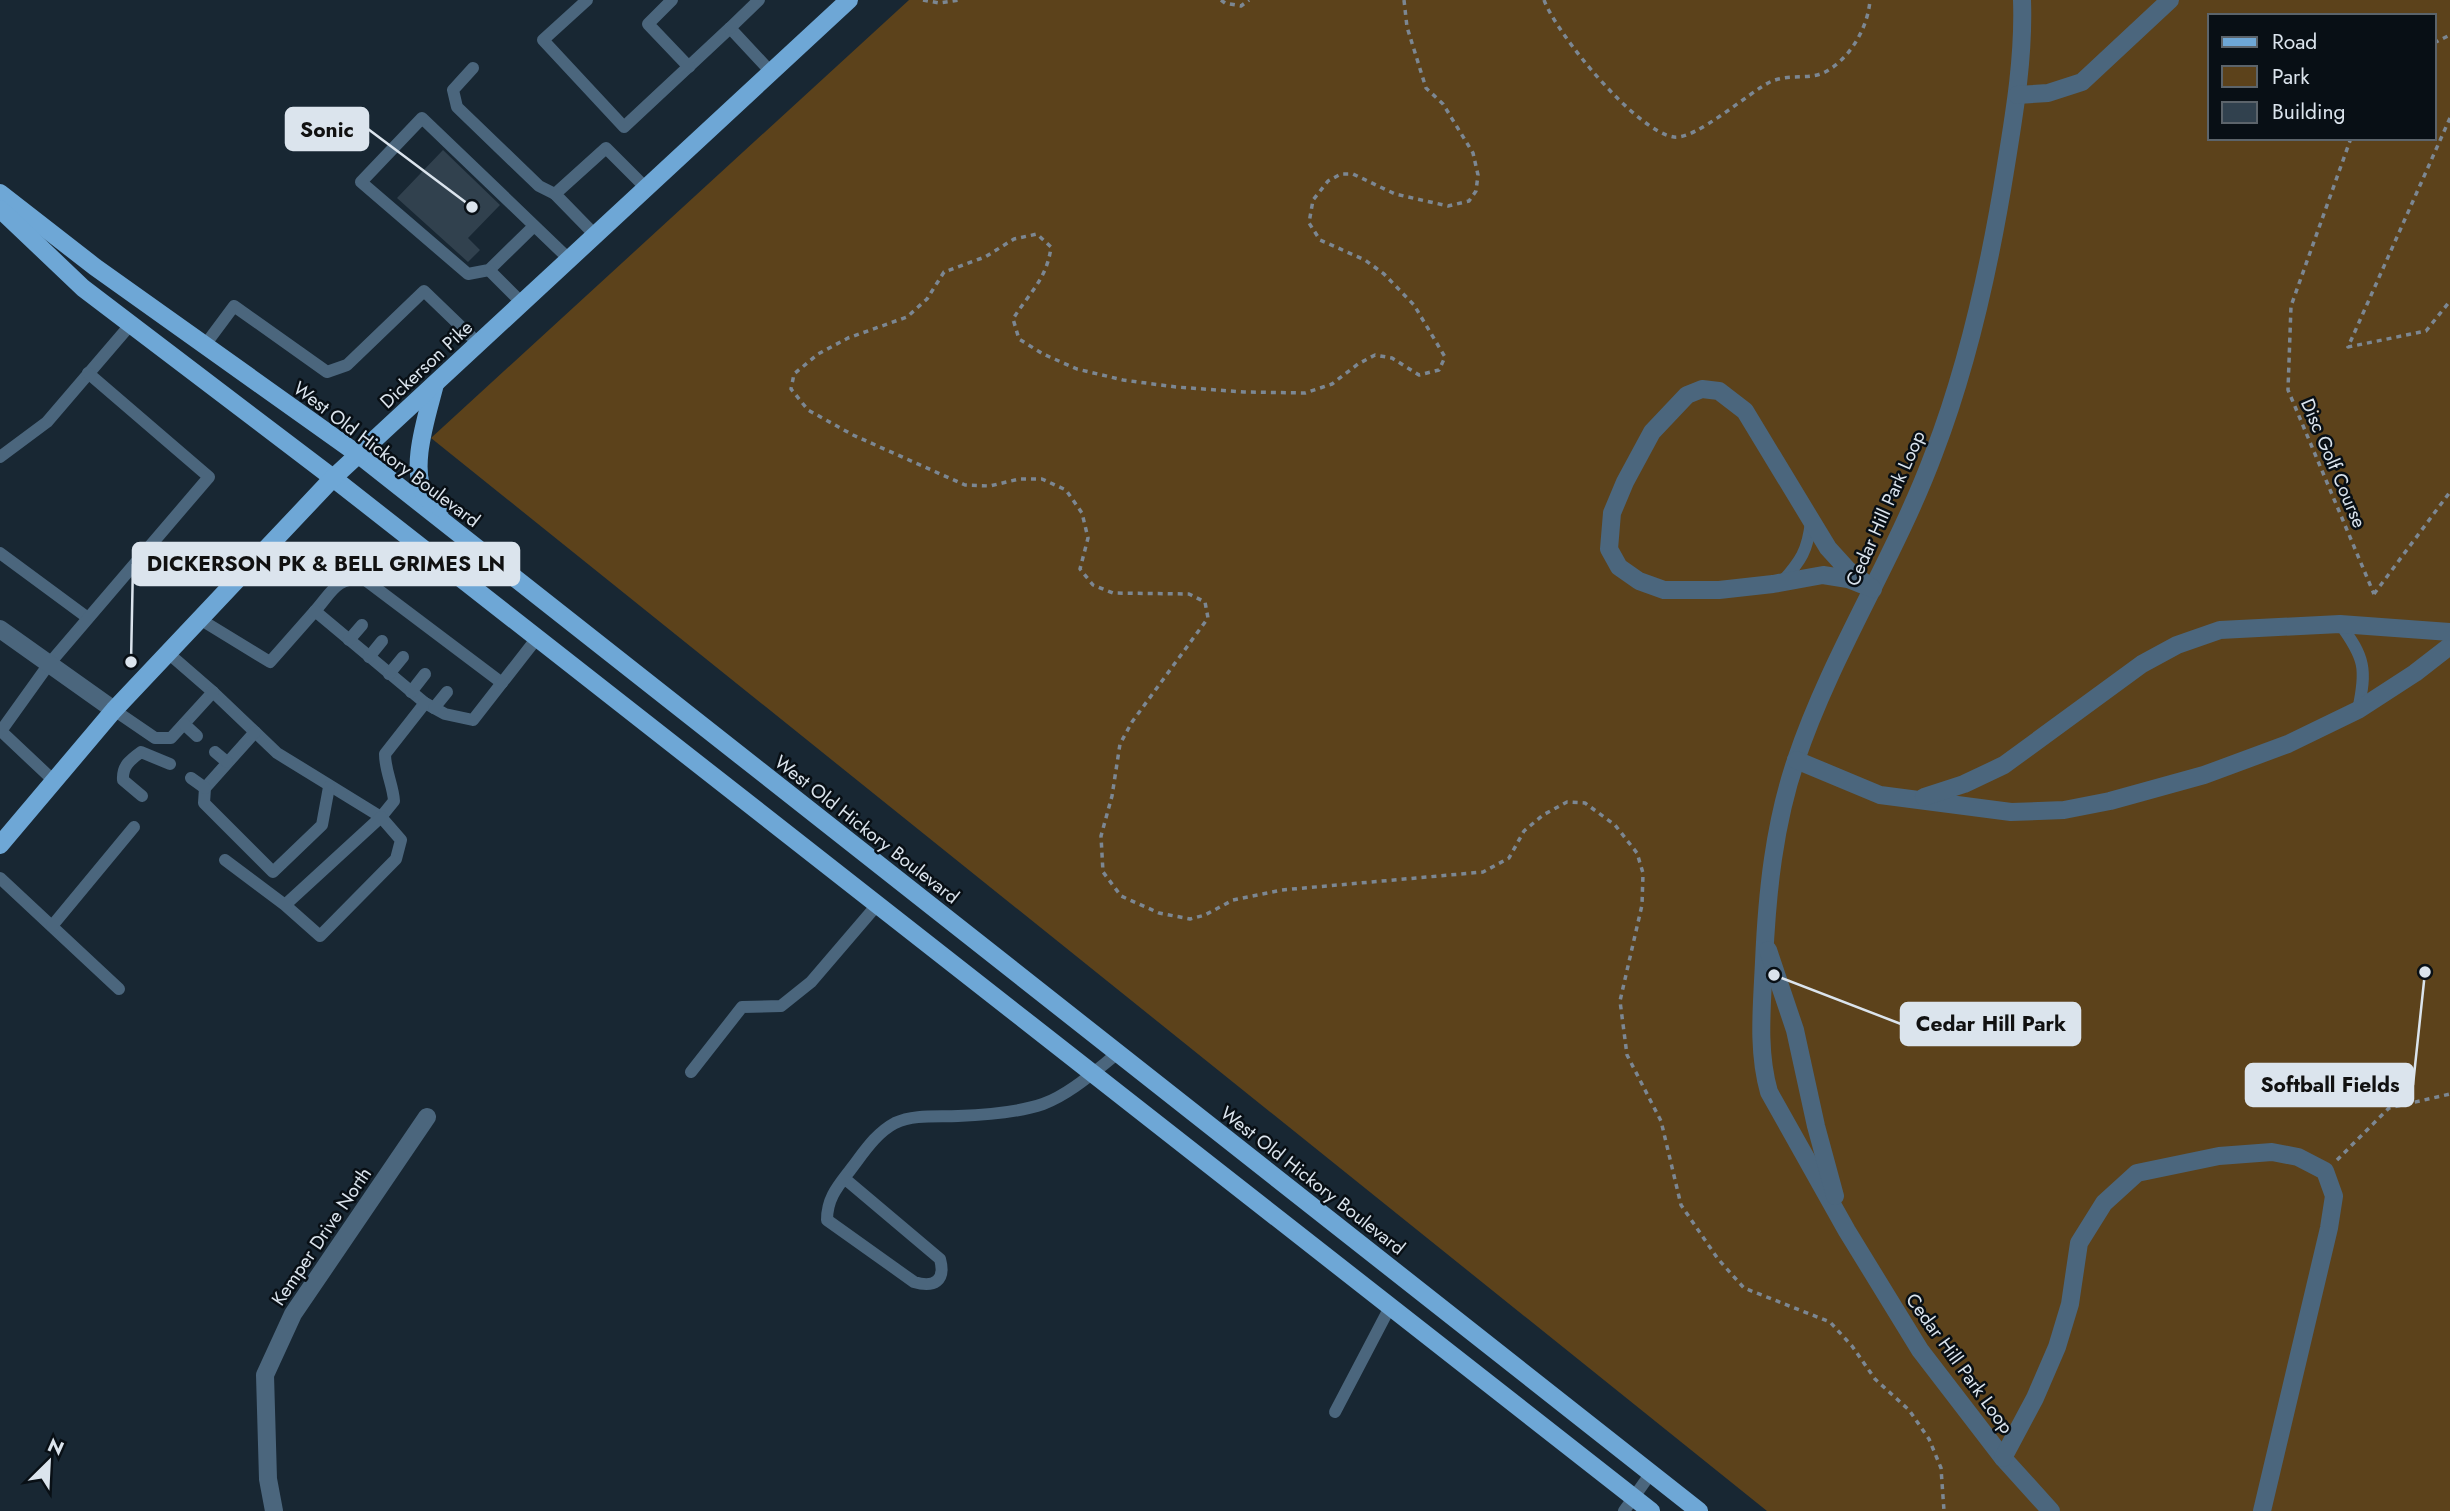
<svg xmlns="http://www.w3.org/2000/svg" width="2450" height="1511" font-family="Jost,sans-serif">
<rect width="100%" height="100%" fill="#182733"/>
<path fill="#5c421b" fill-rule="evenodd" d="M909,0H2450V1511H1767L431,438ZM2210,16H2434V138H2210Z"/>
<path fill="#31414e" d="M443,150L500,205L468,238L480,250L468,262L397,198Z"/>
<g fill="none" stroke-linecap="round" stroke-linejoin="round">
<g stroke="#7c8792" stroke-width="3.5" stroke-dasharray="5 5" stroke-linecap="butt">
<path d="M923,0L939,3L960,0"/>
<path d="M1221,0L1225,3L1241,6L1249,0"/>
<path d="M1404,0L1407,27L1426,88L1443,104L1473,153L1478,175L1476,191L1469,201L1448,206L1395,194L1353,174H1341L1328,181L1313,200L1309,223L1320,240L1365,260L1384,274L1414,305L1445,357L1439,370L1419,375L1392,358L1375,355L1358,364L1332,384L1305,393L1244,392L1176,387L1123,380L1077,369L1043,354L1019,339L1013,319C1029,293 1047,279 1051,247L1037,234L1014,239L985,257L944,272L927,299L907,317L848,338L818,354L794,374L791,389L808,410L853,435L965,485L990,486L1019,479H1042L1066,490L1082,513L1088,538L1080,569L1093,585L1113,593L1189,594L1205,602L1208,618L1132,722L1120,744L1112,796L1101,836L1103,872L1121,896L1159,913L1190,919L1205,915L1233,900L1282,890L1483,872L1509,858L1524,831L1543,815L1567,802L1585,803L1615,825L1637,853L1643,873L1642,905L1620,1001L1627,1055L1661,1121L1681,1205L1718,1259L1744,1288L1830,1322L1852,1346L1875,1379L1909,1410L1929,1439L1941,1468L1944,1511"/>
<path d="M1544,0C1557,35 1637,132 1674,137C1696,140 1748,93 1770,82C1789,73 1810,81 1827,71C1851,57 1868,27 1870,0"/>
<path d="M2434,43L2450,35"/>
<path d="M2450,118L2348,347L2426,331L2450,301"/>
<path d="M2351,138L2291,306L2288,390L2374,594"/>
<path d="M2374,594L2450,492"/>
<path d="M2337,1160L2389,1108L2450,1094"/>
</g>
<g stroke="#4b667d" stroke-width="12">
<path d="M587,0L543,40L624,127L730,28L771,72"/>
<path d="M672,0L648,24L689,67"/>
<path d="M730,28L759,0"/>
<path d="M473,68L453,90L457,107L539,186L555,194"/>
<path d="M534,226L489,270L468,274L361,182L422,118L570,260"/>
<path d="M596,236L555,194L606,148L647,189"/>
<path d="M489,270L522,303"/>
<path d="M205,345L234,306L327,372L347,365L424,291L479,344"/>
<path d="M0,457L47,422L131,324"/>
<path d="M0,553L88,618"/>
<path d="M1781,583C1801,561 1808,550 1811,521"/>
<path d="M315,611C332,592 336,577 364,579L502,683"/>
<path d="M198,618L270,662L315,611L425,703L445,714L473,720L537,638"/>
<path d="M2340,624C2365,658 2367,669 2358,710"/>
<path d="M349,640L362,625"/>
<path d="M168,653L213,692L277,753L381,817L394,801C393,785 385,771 385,754L425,703"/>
<path d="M369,657L382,641"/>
<path d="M389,674L403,657"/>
<path d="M411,692L425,674"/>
<path d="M434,708L447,692"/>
<path d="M114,710L155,738H171L213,692"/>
<path d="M184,724L197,736"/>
<path d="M255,732L205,788L204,803L273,872L322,825L329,787"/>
<path d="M215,752L227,762"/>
<path d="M191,778L205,788"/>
<path d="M54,781L1,731L49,664L209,477L88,373"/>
<path d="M142,796L123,780C122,766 130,760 141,752L170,764"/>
<path d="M225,860L285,905L320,936L396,859L401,840L381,817L285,905"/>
<path d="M0,878L119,989"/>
<path d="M52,926L134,827"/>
<path d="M691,1072L742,1007L781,1006L811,982L877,905"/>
<path d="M844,1178L940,1259C946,1281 934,1288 914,1282L827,1220C827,1198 838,1186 851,1169C864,1152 876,1133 895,1123C914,1114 938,1117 958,1116C983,1115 1020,1112 1043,1104C1070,1094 1095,1071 1118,1053"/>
<path d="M1335,1412L1390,1307"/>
<path d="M1624,1511L1651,1473"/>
</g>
<g stroke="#4b667d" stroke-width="18">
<path d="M2022,0C2024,55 2015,110 2006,165C1991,260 1969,362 1934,453C1895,558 1832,653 1796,760C1774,825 1767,893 1764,962C1762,1006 1757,1050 1769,1092L1847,1231L1920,1350L2003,1458L2051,1511"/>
<path d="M2017,95L2048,93L2082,82L2170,0"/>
<path d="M1702,389L1719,391L1745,411L1828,548L1848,570L1873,589L1848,579L1823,575L1773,584L1719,590H1664L1639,581L1619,567L1609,549L1612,513L1625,482L1652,432L1687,395Z"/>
<path d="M0,629L114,710"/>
<path d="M1796,760L1880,795L2011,812L2064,810L2110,801L2204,775L2288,744L2358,710L2415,673L2450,646"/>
<path d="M1924,797L1964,784L2004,765L2142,664L2177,645L2220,630L2340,624L2450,632"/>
<path d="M1768,950L1795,1030L1816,1126L1835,1196"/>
<path d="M2003,1458L2035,1398L2057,1347L2070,1304L2079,1243L2104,1203L2137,1173L2219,1156L2272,1152L2298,1157L2325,1171L2334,1196L2329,1228L2262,1511"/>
<path d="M274,1511L268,1479L265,1375L293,1314L427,1117"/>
</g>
<g stroke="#6ea7d6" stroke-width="18">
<path d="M0,193L95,267L359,455L1699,1511"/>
<path d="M0,209L83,288L333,478L1651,1511"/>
<path d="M435,384C428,413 407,472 427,498C431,502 437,505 441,508"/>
<path d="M0,845L114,710L333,478L849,0"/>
</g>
</g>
<g text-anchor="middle" stroke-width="5" stroke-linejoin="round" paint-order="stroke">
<g font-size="19" fill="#dbe4ed" stroke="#080f15">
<text transform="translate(426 364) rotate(-43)" y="7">Dickerson Pike</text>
<text transform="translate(387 454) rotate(37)" y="7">West Old Hickory Boulevard</text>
<text transform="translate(2334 463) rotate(67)" y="7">Disc Golf Course</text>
<text transform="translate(1885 508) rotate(-66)" y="7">Cedar Hill Park Loop</text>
<text transform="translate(867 829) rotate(38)" y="7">West Old Hickory Boulevard</text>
<text transform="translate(1313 1180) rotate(38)" y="7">West Old Hickory Boulevard</text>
<text transform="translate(321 1236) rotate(-56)" y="7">Kemper Drive North</text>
<text transform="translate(1960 1363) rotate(54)" y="7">Cedar Hill Park Loop</text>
</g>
</g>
<path fill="none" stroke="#dbe4ed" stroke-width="2.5" d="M472 207L368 129M131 662L133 564M1774 975L1901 1024M2425 972L2413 1085"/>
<g fill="#dbe4ed" stroke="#080f15" stroke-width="2.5">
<circle cx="472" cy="207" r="7"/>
<circle cx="131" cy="662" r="7"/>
<circle cx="1774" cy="975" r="7"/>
<circle cx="2425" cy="972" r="7"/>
</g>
<g fill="#dbe4ed" stroke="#dbe4ed" stroke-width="2.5">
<rect x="286" y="108" width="82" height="42" rx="7"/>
<rect x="133" y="543" width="386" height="42" rx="7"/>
<rect x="1901" y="1003" width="179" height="42" rx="7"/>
<rect x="2246" y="1064" width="167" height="42" rx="7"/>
</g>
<g font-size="21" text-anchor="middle" font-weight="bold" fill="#111">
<text x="327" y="137">Sonic</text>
<text x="326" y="571">DICKERSON PK &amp; BELL GRIMES LN</text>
<text x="1991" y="1031">Cedar Hill Park</text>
<text x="2330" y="1092">Softball Fields</text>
</g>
<rect x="2208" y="14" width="228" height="126" fill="#080f15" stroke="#5c646b" stroke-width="2"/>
<rect x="2222" y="37" width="35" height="10" fill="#6ea7d6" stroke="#5c646b" stroke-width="2"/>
<text x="2272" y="49" font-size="21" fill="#dbe4ed">Road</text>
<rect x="2222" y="66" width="35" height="21" fill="#5c421b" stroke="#5c646b" stroke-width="2"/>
<text x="2272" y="84" font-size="21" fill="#dbe4ed">Park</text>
<rect x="2222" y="102" width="35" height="21" fill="#31414e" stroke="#5c646b" stroke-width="2"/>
<text x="2272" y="119" font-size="21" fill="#dbe4ed">Building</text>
<g transform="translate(49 1462) rotate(24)" stroke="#080f15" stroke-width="5" paint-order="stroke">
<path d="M0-5L12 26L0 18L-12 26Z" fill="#dbe4ed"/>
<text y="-10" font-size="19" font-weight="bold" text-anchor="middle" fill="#dbe4ed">N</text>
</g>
</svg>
